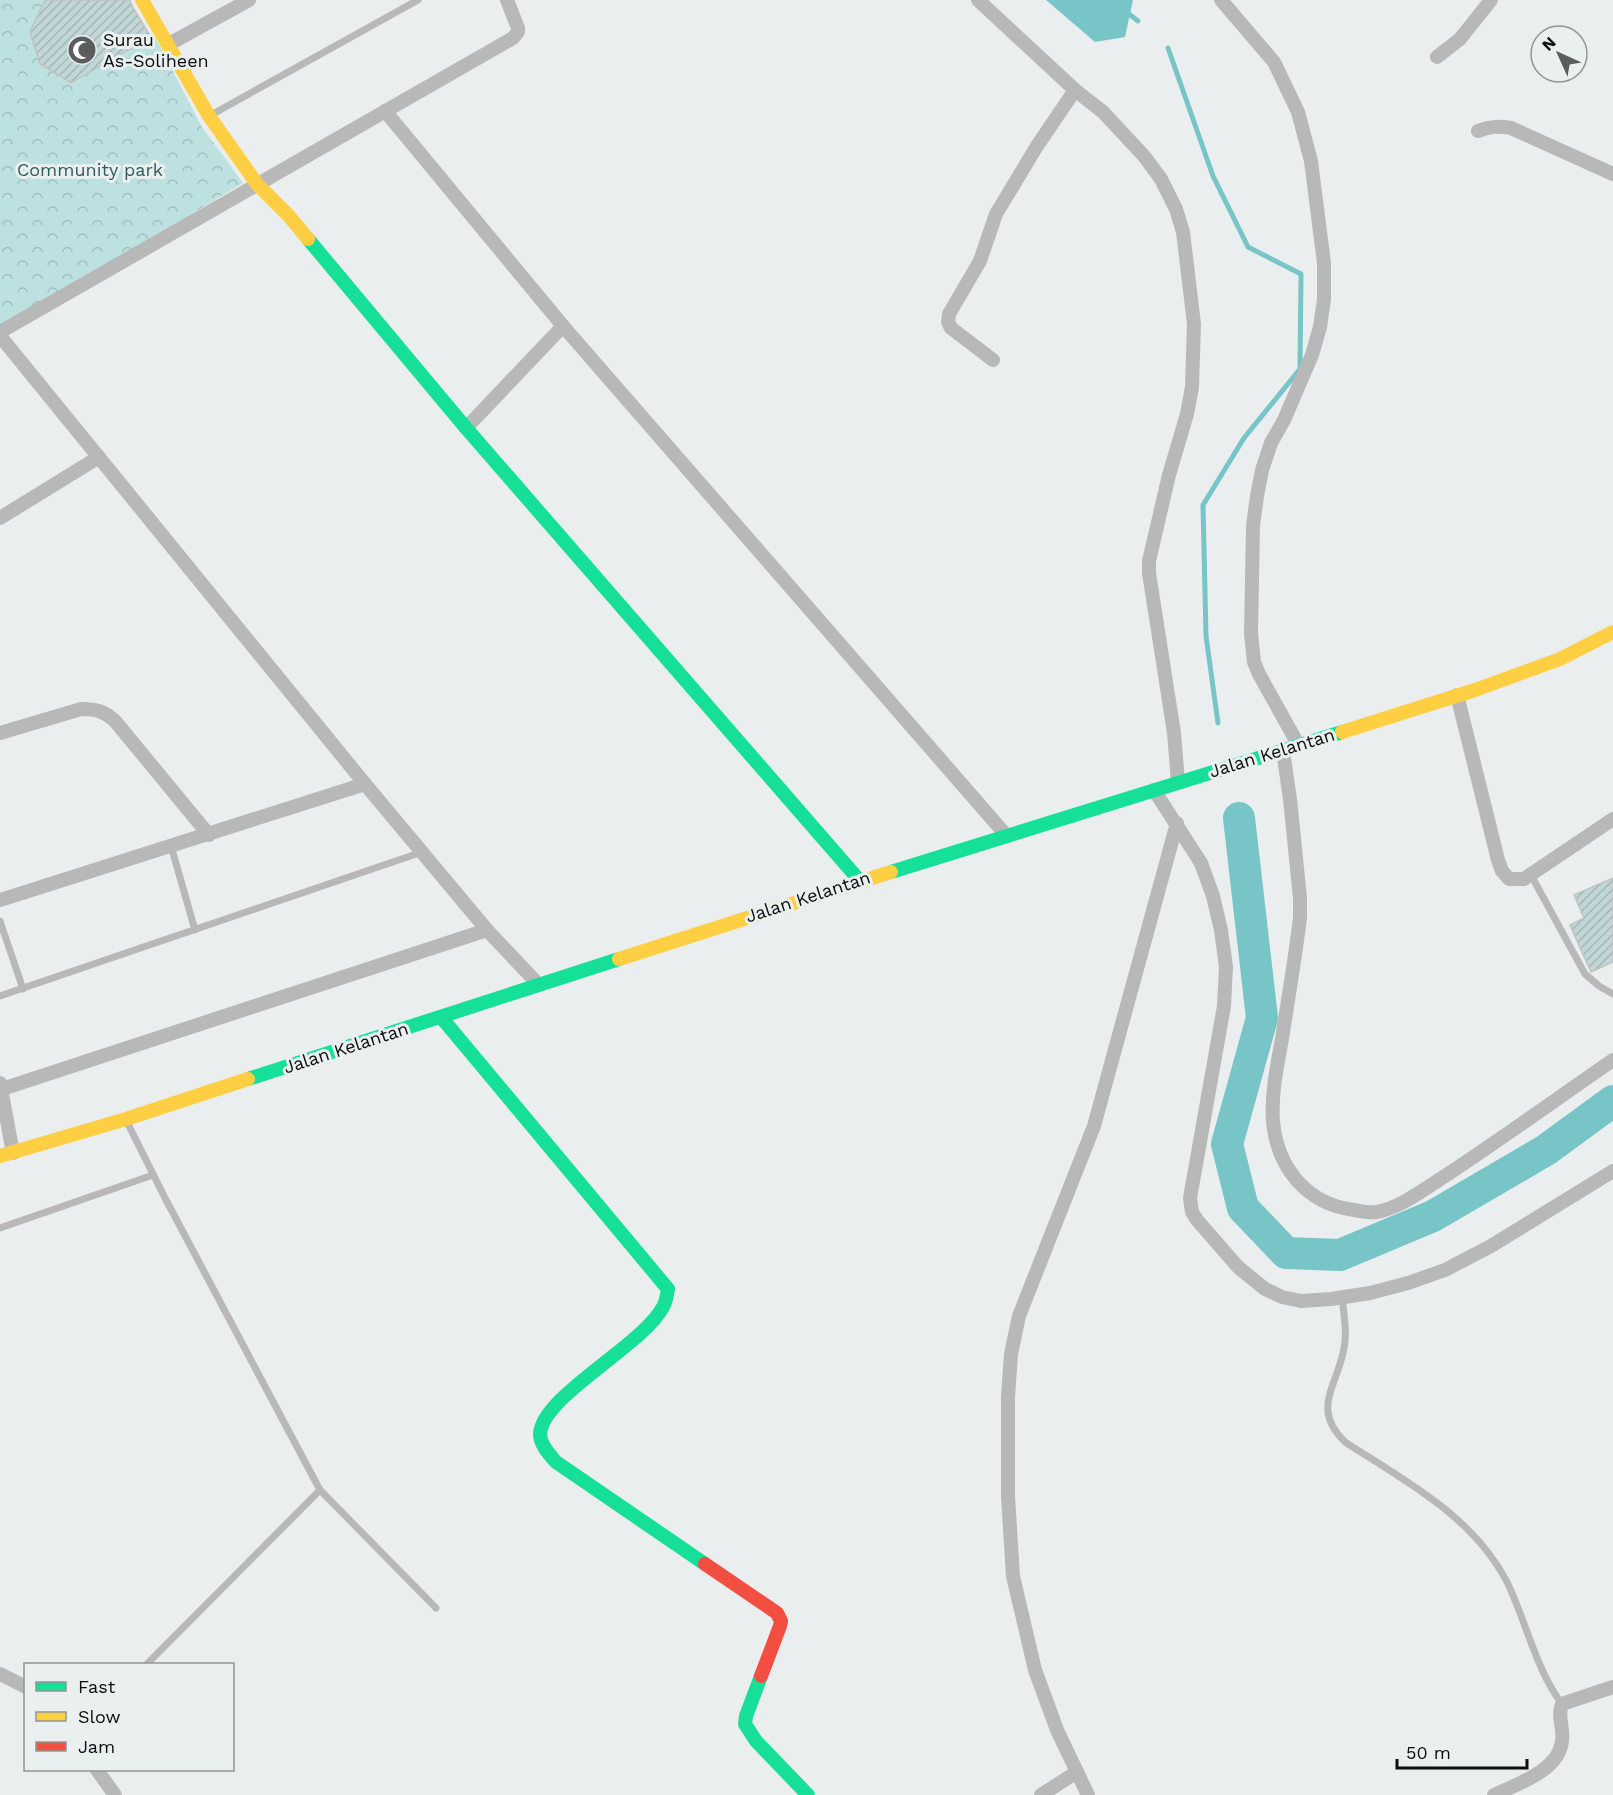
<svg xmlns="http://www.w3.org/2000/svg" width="1613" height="1795" font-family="'Work Sans',sans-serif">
<defs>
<pattern id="forest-crowns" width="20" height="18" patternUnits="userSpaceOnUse" patternTransform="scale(1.5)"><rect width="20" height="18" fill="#bde0e1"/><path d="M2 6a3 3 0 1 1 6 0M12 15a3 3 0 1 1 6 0" fill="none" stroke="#a1bfc0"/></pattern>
<pattern id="building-hatch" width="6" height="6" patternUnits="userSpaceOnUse" patternTransform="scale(1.5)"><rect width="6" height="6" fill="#c1d6d7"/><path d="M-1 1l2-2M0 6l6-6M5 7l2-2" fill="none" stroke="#a5b6b7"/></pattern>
</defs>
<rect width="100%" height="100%" fill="#ebeeee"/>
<path fill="url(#forest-crowns)" d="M0,0H45L30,32L41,64L71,83L154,35L202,127L243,183L0,329Z"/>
<path fill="#78c5c8" d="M1046,0H1133L1125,37L1095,42Z"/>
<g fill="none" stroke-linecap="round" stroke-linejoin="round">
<g stroke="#78c5c8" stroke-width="5">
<path d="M1125,11L1138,21"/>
<path d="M1168,48L1213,176L1248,247L1301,274L1300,369L1244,438L1203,505L1206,636L1218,723"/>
</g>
<path stroke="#78c5c8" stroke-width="32" d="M1239,818L1262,1018L1227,1144L1243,1208L1286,1253L1340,1255L1433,1216L1546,1150L1613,1101"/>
</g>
<g fill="url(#building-hatch)" stroke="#c1c3c3" stroke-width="1.5">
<path d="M45,0H130L132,6L151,37L71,83L40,64L30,32Z"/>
<path d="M1613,878V962L1591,972L1570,925L1584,918L1574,895Z"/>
</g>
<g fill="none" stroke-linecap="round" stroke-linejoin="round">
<g stroke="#b8b8b8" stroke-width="7">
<path d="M211,115L418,0"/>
<path d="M171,846L195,930"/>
<path d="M1531,875L1585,974L1599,986L1613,994"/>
<path d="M0,921L23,989"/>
<path d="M0,996L422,852"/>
<path d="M128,1124L165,1198L320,1490L147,1664"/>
<path d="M0,1228L153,1175"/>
<path d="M1342,1297C1344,1316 1348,1335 1343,1353C1335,1389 1312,1410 1345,1442C1405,1481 1473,1516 1507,1582C1526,1621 1536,1670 1562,1704"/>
<path d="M320,1490L436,1608"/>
</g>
<g stroke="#b8b8b8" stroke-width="14">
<path d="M978,0L1075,90L1103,112L1144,156L1161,179L1176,209L1183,232L1194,324L1192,387L1187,414L1169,475L1149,561V573L1174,733L1178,782"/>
<path d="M1221,0L1274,62L1298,112L1311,161L1324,263V299L1320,327L1312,355L1284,420L1271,443L1262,470L1257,496L1253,526L1251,634L1254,662L1259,674L1299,746"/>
<path d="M169,44L249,0"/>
<path d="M1437,57L1460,39L1491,0"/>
<path d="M385,111L563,326L1006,835"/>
<path d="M1478,131C1490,126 1499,126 1511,128L1613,174"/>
<path d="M0,332L513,38L518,32V28L507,0"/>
<path d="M0,336L365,784L487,930L538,984"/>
<path d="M993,360L951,328L948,322L949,314L980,261L996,214L1037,146L1075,90"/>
<path d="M466,428L563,326"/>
<path d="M0,518L99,457"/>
<path d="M1457,695L1498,860L1502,871L1509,879H1524L1613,819"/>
<path d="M0,733L81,709C96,709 104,711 115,721L209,835"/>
<path d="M1283,751L1290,799L1300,898V918C1295,959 1288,999 1282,1039C1277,1066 1271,1094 1273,1121C1277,1167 1306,1204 1354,1210C1361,1211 1369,1213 1376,1212C1399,1209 1429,1186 1448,1174C1504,1137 1558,1098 1613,1060"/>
<path d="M1154,790L1201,863L1213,896L1221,930L1226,967L1224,1006L1190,1198L1192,1212L1197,1220L1238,1267L1265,1289L1282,1297L1301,1301L1331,1299L1370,1293L1408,1283L1445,1270L1491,1246L1613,1171"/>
<path d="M0,900L365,784"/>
<path d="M0,1083L13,1153"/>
<path d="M2,1089L487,930"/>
<path d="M0,1674L26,1687"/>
<path d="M97,1770L115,1795"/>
<path d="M1041,1795L1077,1772"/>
<path d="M1088,1795L1057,1730L1035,1670L1013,1576L1008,1496V1397L1011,1354L1019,1316L1094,1126L1177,823"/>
<path d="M1494,1795C1517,1784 1559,1771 1562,1741C1564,1728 1557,1716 1562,1704L1613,1687"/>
</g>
<g stroke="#16e098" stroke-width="14">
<path d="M308,239L466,428L860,881"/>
<path d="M891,872L1342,732"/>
<path d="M441,1017L668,1289C667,1295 666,1302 663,1307C642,1346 542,1396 540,1434C540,1445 550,1455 556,1462L705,1564"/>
<path d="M248,1079L619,959"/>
<path d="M761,1676L746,1716L745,1724L756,1741L808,1795"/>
</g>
<g stroke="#ffcf43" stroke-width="14">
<path d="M142,0L209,116L257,184L289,216L308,239"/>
<path d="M1342,732L1475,690L1560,659L1613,632"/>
<path d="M619,959L891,872"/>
<path d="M0,1156L126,1119L248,1079"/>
</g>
<path stroke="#f24e42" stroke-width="14" d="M705,1564L777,1613L781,1621L780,1626L761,1676"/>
</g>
<defs>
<g id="mosque-disc" transform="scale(1.5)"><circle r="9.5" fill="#5b5c5c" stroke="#eaefef"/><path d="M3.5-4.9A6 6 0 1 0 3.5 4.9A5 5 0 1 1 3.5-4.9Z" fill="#fff"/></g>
</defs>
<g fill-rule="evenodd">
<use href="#mosque-disc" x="82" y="50"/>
</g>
<g text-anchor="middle" stroke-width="6" stroke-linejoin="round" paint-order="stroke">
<g font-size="18" fill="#0d0e0e" stroke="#eaefef" text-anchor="start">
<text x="103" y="46">Surau<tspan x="103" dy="21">As-Soliheen</tspan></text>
</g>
<g font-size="18" fill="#2e5d5f" stroke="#eaefef">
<text x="90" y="176">Community park</text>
</g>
<g font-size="18" fill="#0d0e0e" stroke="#eaefef">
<text transform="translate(1272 753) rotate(-17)" y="6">Jalan Kelantan</text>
<text transform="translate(808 897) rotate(-18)" y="6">Jalan Kelantan</text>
<text transform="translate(346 1048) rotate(-18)" y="6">Jalan Kelantan</text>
</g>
</g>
<rect x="24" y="1663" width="210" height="108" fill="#eaefef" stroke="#929595" stroke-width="1.5"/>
<rect x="36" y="1682" width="30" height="9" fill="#16e098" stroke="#929595" stroke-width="1.5"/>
<text x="78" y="1693" font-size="18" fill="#0d0e0e">Fast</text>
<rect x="36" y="1712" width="30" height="9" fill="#ffcf43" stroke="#929595" stroke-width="1.5"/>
<text x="78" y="1723" font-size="18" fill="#0d0e0e">Slow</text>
<rect x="36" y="1742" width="30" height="9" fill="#f24e42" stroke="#929595" stroke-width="1.5"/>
<text x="78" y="1753" font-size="18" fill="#0d0e0e">Jam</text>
<g transform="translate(1559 54) rotate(315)"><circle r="28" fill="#eaefef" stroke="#929595" stroke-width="1.5"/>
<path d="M0-4.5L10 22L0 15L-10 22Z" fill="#5b5c5c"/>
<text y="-9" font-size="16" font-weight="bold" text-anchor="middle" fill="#0d0e0e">N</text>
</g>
<path d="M1397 1759v9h130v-9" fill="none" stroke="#0d0e0e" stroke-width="3"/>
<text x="1406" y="1759" font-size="18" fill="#0d0e0e" stroke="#eaefef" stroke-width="4.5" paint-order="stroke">50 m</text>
</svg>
